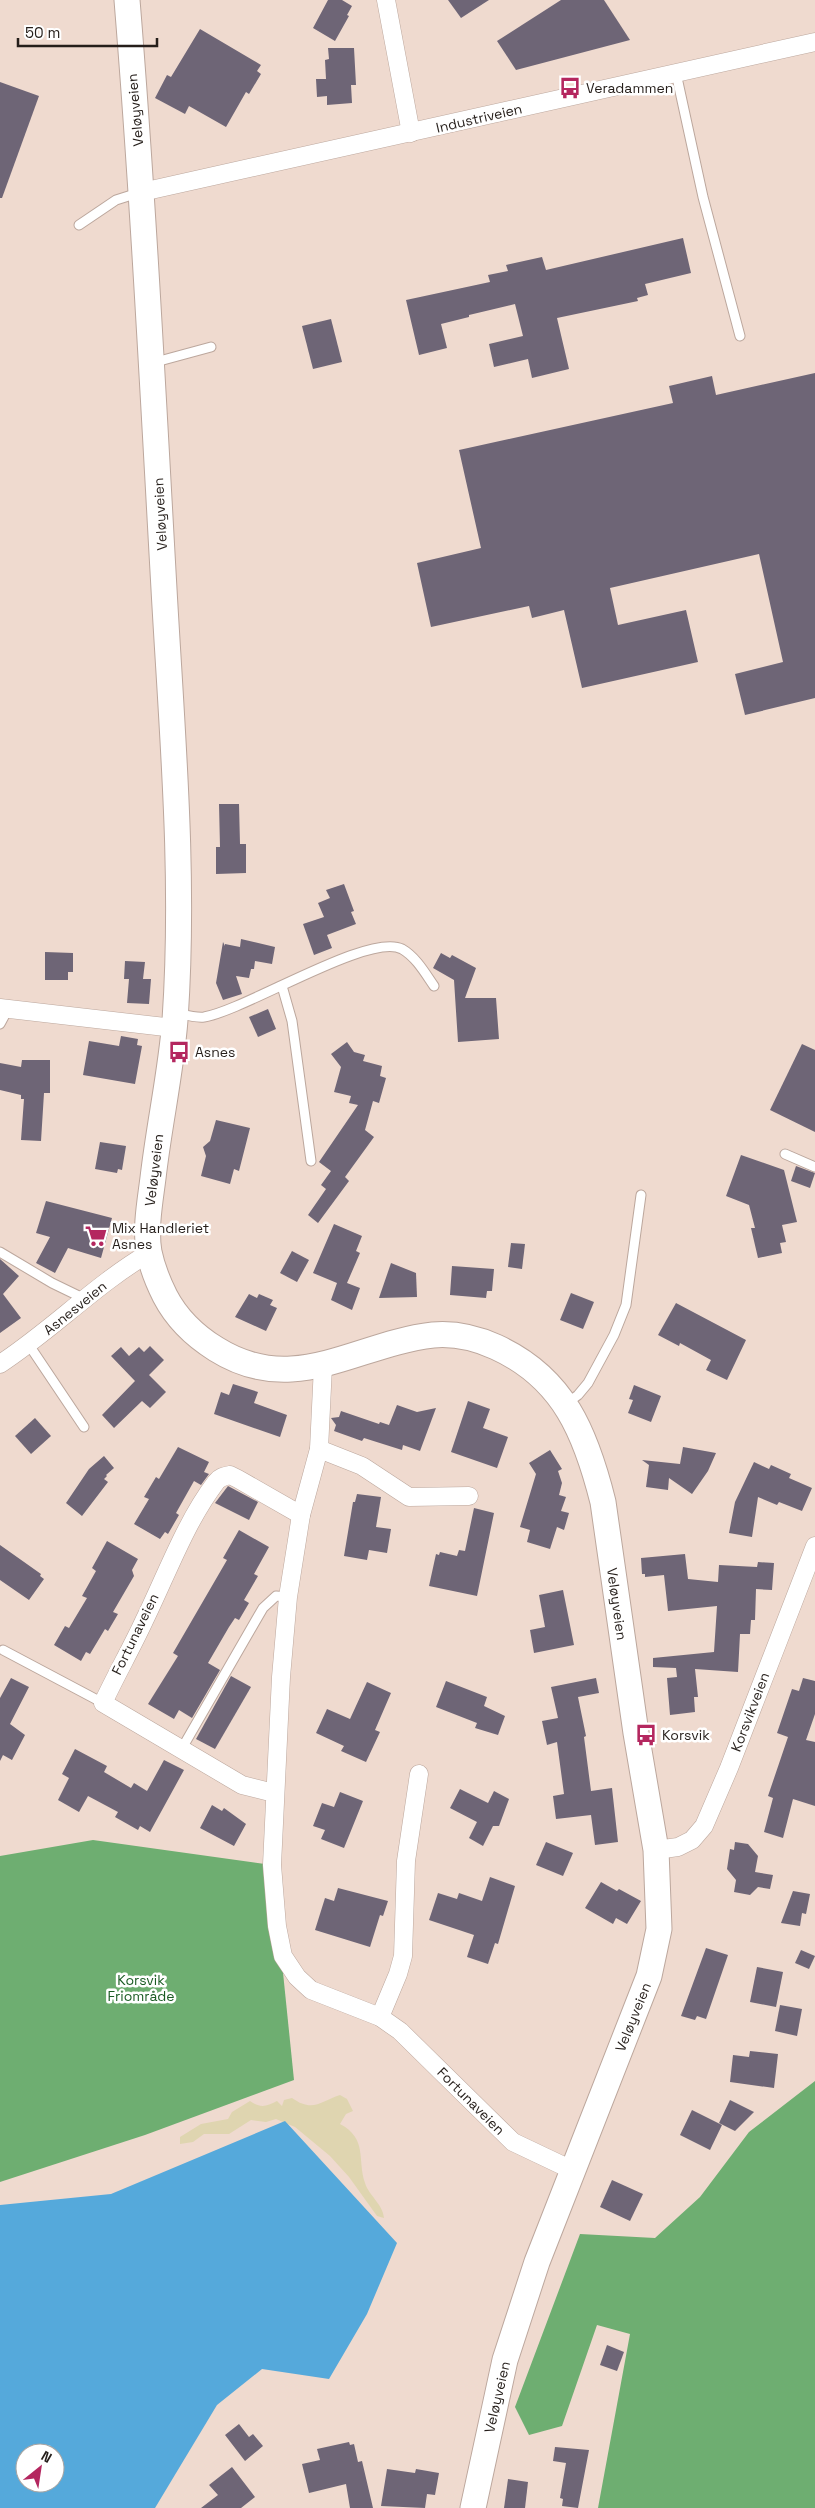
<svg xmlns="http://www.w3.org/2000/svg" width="815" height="2508" font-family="'Space Grotesk',sans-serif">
<rect width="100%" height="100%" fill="#efdacf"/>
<g fill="#6eae71">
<path d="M93,1840L272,1865L294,2080L145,2135L0,2182V1856Z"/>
<path d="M815,2081V2508H598L630,2334L597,2325L562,2426L529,2435L515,2407L580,2234L655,2238L700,2197L749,2132Z"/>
</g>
<path fill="#dfd5b0" d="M340,2095L347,2099L353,2111L346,2114L340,2124C368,2139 357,2159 365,2183C369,2196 383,2204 384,2218L377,2216L349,2177L330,2156L295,2127L276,2119L266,2122L251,2120L229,2134H204L193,2142L180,2144V2137L201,2124L228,2119L232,2112L250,2101C260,2108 266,2107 277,2101L282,2106L284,2100L292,2098C313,2113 321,2101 340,2095Z"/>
<path fill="#55a9db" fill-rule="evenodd" d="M285,2121L397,2243L367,2314L329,2379L262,2369L217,2405L155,2508H0V2205L111,2194ZM25,2453H55V2483H25Z"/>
<g fill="#6e6576">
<path d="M328,0H342L352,6L347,15L349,16L335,41L313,28Z"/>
<path d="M448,0H489L461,18Z"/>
<path d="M561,0H604L630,40L516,70L497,41Z"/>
<path d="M200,29L261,65L257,71L261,74L249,94L246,92L226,127L189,106L185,114L155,98L167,75L171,77Z"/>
<path d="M328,48H354L356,85H351L352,103L327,105V96L317,97L316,79H326L325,60L329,59Z"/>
<path d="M0,82L39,96L2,198H0Z"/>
<path d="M683,238L691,273L645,284L648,295L637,298L638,301L557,318L569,369L532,378L528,359L494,367L489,344L523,336L515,304L469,315V317L441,324L447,348L419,355L406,300L490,282L488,275L508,271L506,265L542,257L546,270Z"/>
<path d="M331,319L342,362L313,369L302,326Z"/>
<path d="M815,373V698L745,715L735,674L783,662L759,554L610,588L618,625L686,610L698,662L582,688L564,610L532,618L529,606L431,627L417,563L481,548L459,450L673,403L669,386L712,376L716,395Z"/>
<path d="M219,804H239L240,844H246V873L216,874V847H220Z"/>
<path d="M344,884L354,911L351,912L356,924L327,935L332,948L314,955L303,924L324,917L318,903L330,898L326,890Z"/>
<path d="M241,939L275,947L272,964L255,961L254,969H251L249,978L236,976L242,994L223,1000L216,983L223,942L225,946V944L240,947Z"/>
<path d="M45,952L73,953V972H68V980H45Z"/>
<path d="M441,953L450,958L452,955L476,968L465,998H496L499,1039L458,1042L454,980L433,968Z"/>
<path d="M125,961L145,962L143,979H151L149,1004L127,1003L129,979H124Z"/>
<path d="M268,1009L276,1029L258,1037L249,1017Z"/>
<path d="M121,1036L138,1039L137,1045L142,1046L135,1084L83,1075L89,1041L119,1046Z"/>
<path d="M347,1042L354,1052L365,1055L363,1061L382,1066L380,1076L386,1078L379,1103L373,1101L365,1130L374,1137L345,1177L349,1181L318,1223L308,1215L326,1189L321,1185L331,1171L319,1162L358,1105L349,1103L351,1096L334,1092L341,1067L331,1054Z"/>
<path d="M802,1044L815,1050V1132L770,1110Z"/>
<path d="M22,1060H50V1093H44L41,1141L21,1140L24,1099H21V1095L0,1090V1063L21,1067Z"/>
<path d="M216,1120L250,1128L239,1171L234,1169L230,1184L201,1176L206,1156L203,1147L210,1141Z"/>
<path d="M100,1142L126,1146L122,1170L118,1169L117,1173L95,1169Z"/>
<path d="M741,1155L784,1170L797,1222L782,1225L786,1242L780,1243L782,1253L758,1258L751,1228H755L749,1205L726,1196Z"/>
<path d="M796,1166L815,1173L810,1188L791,1181Z"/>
<path d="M46,1201L112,1218L101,1258L68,1248L55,1273L36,1263L50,1237L36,1233Z"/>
<path d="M334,1224L362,1236L356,1251L360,1253L347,1283L360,1288L352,1310L331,1300L337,1283L313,1273Z"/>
<path d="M511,1243L525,1244L522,1269L508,1267Z"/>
<path d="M292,1251L309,1260L297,1282L280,1273Z"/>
<path d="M0,1259L19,1276L3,1294L21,1318L0,1333Z"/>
<path d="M391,1263L416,1273L417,1297L379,1298Z"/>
<path d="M452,1266L494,1269L492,1291H487L486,1298L450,1295Z"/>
<path d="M571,1293L594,1302L583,1329L560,1320Z"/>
<path d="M249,1294L257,1298L259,1294L273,1300L270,1305L277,1308L266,1331L235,1317Z"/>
<path d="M676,1303L746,1340L727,1380L706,1370L711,1360L680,1343L679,1346L658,1335Z"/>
<path d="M150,1346L164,1360L149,1375L166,1392L150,1408L142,1401L114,1428L102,1415L135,1381L111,1356L121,1347L129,1356L139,1347L144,1352Z"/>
<path d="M233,1384L258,1392L254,1403L287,1415L280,1437L214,1414L221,1392L229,1395Z"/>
<path d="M634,1385L661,1396L651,1422L628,1413L633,1400L629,1399Z"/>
<path d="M468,1401L490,1409L483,1428L508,1437L497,1468L451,1452Z"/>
<path d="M397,1405L417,1412L436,1408L420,1451L403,1445L402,1450L364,1438L362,1441L334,1431L336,1425L331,1418L339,1417L341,1411L379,1424L380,1422L389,1425Z"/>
<path d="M35,1418L51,1436L31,1454L15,1436Z"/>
<path d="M178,1447L209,1462L204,1472L209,1474L201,1485L194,1481L176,1513L179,1515L168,1534L165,1532L160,1539L134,1524L149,1499L144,1497L156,1477L159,1479Z"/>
<path d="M683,1447L716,1453L708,1471L692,1494L669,1478L668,1490L646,1487L649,1465L642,1460L680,1464Z"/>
<path d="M550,1450L562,1469L558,1471L562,1483L559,1495L566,1497L561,1511L569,1513L564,1530L557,1527L550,1549L527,1542L530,1530L520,1527L536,1474L529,1463Z"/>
<path d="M104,1456L114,1468L106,1475L107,1476L104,1479L108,1482L82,1516L66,1503L89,1469Z"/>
<path d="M754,1462L769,1469L771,1465L791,1474L789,1478L812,1488L802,1511L779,1502L777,1505L758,1497L752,1537L729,1533L735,1502Z"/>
<path d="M228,1486L258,1502L249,1520L215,1503Z"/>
<path d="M357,1494L381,1497L376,1527L391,1529L387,1553L369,1550L367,1560L344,1556L353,1502H355Z"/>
<path d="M474,1508L494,1513L477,1596L429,1586L436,1554L439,1555L440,1552L457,1556L459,1550L465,1551Z"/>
<path d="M239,1530L269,1547L254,1574L258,1576L244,1600L249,1603L239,1620L235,1618L229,1627L208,1663L220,1670L192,1718L179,1710L174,1719L148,1704L178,1656L173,1653L227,1560L223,1558Z"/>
<path d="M107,1541L138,1559L132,1570L134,1576L113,1612L118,1614L108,1631L105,1629L90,1654L86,1652L81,1661L54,1645L65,1626L69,1628L87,1598L82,1596L96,1571L92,1568Z"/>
<path d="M0,1545L41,1574L40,1576L44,1579L29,1600L0,1580Z"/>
<path d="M685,1554L688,1579L718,1582L719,1565L757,1567L758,1562L774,1563L772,1590L756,1589L755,1620H751L750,1634H740L738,1672L695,1669L698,1697H694L695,1712L670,1715L667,1678L677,1677L676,1668L653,1667V1658L714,1652L717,1606L668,1611L664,1575L645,1577V1574H642L641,1558Z"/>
<path d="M563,1590L574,1645L534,1653L530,1630L545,1627L539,1595Z"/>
<path d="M231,1676L251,1687L215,1749L196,1739Z"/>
<path d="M11,1678L29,1687L10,1724L25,1735L12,1760L3,1755L0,1761V1698Z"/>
<path d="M596,1678L599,1693L578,1697L586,1736L584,1737L591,1791L612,1788L618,1842L595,1845L591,1815L556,1819L553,1796L564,1794L557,1742L547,1745L542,1721L558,1718L551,1687Z"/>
<path d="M803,1678L815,1681V1714L806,1740L815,1742V1806L793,1799L783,1838L764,1832L773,1798L768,1796L788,1737L777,1733L792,1689L799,1691Z"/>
<path d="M446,1681L487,1697L484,1706L505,1716L498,1735L475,1728L477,1723L436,1707Z"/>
<path d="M367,1682L391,1693L375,1730L380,1732L366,1762L341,1751L344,1746L316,1733L327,1709L350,1719Z"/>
<path d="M75,1749L107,1766L104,1772L131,1788L134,1783L147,1791L164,1760L184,1770L150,1832L140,1826L138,1830L115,1817L118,1812L88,1796L79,1812L58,1800L69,1778L62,1774Z"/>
<path d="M460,1789L488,1803L494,1791L509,1799L499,1826H493L483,1846L469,1838L477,1822L450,1808Z"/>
<path d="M340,1792L363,1801L344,1848L321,1839L325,1830L313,1826L322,1803L334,1807Z"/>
<path d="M212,1805L222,1811L224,1808L246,1824L234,1846L200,1828Z"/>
<path d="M546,1842L573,1853L563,1876L536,1865Z"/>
<path d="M735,1842L748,1844L758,1856L755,1872L773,1875L770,1889L758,1887L750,1895L734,1892L736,1880L727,1869L730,1849L734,1850Z"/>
<path d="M490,1877L515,1886L498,1944L495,1943L488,1964L467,1957L474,1935L429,1920L438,1893L457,1899L459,1893L482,1901Z"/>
<path d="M601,1882L617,1891L619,1889L641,1901L627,1924L616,1918L613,1924L585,1908Z"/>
<path d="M338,1888L388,1901L383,1916L380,1915L370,1947L315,1930L325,1898L334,1901Z"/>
<path d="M793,1891L810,1894L806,1914L802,1913L800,1926L781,1923Z"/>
<path d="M706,1948L728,1955L706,2019L697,2016L695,2020L681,2016Z"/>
<path d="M801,1950L815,1956L809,1969L795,1963Z"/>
<path d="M757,1967L783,1972L776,2007L750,2002Z"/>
<path d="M780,2005L802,2009L797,2036L775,2031Z"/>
<path d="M750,2051L778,2054L774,2088L730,2082L733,2055L749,2057Z"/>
<path d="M730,2100L754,2112L735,2131L719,2123Z"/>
<path d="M692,2110L722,2125L710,2150L680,2135Z"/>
<path d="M612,2180L643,2194L630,2221L600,2207Z"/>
<path d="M607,2345L624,2352L617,2371L600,2365Z"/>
<path d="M239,2424L249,2437L253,2434L263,2446L245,2461L225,2435Z"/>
<path d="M349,2442L350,2445L354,2444L358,2462L362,2461L373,2508H350L346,2484L309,2493L302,2464L320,2460L317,2449Z"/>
<path d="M555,2447L589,2450L578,2508L562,2506L563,2499L560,2498L566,2463L553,2461Z"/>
<path d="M232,2467L255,2497L241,2508H201L218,2495L209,2485Z"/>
<path d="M387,2469L415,2473L416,2469L439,2473L435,2495L427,2494L425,2508L381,2506Z"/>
<path d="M508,2479L528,2482L525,2508H504Z"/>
</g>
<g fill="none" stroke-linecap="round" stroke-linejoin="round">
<g stroke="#bca79d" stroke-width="11">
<g id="service">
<path d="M676,73L703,197L740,336"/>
<path d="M79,225L116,200L138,193"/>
<path d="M152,363L211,347"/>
<path d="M282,986L292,1021L311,1161"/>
<path d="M178,1013C186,1015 196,1018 204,1017C246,1010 369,932 402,949C416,957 425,973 434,986"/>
<path d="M0,1024L8,1009"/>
<path d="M785,1154L815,1167"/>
<path d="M0,1252L52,1283L85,1299"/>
<path d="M29,1345L84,1427"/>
<path d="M566,1404L578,1395L588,1383L614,1335L626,1305L641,1195"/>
<path d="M3,1650L103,1703"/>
<path d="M181,1750L263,1608L276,1596L288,1597"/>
</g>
</g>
<g stroke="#bca79d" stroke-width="19">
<g id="minor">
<path d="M386,0L411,133"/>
<path d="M142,192L815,42"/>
<path d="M0,1008L174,1028"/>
<path d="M0,1364C52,1330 96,1284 149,1253"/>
<path d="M323,1366L319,1449L301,1515L288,1597L281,1677L272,1865L277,1926L283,1956L297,1977L311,1990L380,2017L400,2031L513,2142L572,2170"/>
<path d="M319,1449L362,1466L409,1497L469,1496"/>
<path d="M274,1793L242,1785L103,1703C116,1675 131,1649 144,1621C167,1574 185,1523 216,1482C220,1477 224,1476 230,1475L238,1479L301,1515"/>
<path d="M656,1850L678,1847L692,1840L704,1826L729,1768L815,1546"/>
<path d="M380,2017L398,1974L403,1956L406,1861L419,1774"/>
</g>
</g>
<g stroke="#bca79d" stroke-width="27">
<path id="secondary" d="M127,0C143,196 153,393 164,589C172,733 185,876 175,1020C171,1072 159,1125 153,1178C150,1202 145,1228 149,1252C152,1267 158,1282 165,1296C177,1319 195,1336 216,1349C294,1398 355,1344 433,1335C455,1333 476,1338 496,1347C564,1378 586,1434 603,1502L636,1733L656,1850L659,1929L649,1976L537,2262L505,2360L473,2508"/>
</g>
<use href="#service" stroke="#fff" stroke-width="9"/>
<use href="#minor" stroke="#fff" stroke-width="18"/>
<use href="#secondary" stroke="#fff" stroke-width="25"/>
</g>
<defs>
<g id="bus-bare" transform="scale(1.725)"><path d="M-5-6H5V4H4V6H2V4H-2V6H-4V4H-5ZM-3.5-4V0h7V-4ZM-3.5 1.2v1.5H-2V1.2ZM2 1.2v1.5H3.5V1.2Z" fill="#b4275f" stroke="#fff" stroke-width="2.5" paint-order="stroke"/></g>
<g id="supermarket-bare" transform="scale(1.725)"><path d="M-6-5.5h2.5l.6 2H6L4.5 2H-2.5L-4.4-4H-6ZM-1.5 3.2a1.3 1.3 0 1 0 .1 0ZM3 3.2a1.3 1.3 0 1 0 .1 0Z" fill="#b4275f" stroke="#fff" stroke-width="2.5" paint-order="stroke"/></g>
</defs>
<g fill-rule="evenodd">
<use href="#bus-bare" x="570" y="88"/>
<use href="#bus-bare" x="179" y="1052"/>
<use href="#supermarket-bare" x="96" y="1236"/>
<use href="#bus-bare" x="646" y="1735"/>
</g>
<g text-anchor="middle" stroke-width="5" stroke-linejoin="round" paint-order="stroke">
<g font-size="14" fill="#251e1a" stroke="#fff" text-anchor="start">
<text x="586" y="93">Veradammen</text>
<text x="195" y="1057">Asnes</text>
<text x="112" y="1233">Mix Handleriet<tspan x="112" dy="16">Asnes</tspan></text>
<text x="662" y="1740">Korsvik</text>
</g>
<g font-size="14" fill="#251e1a" stroke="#fff">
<text transform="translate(135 110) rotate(-95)" y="5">Veløyveien</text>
<text transform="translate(479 118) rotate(-13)" y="5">Industriveien</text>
<text transform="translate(160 514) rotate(-93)" y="5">Veløyveien</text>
<text transform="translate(154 1170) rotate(-83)" y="5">Veløyveien</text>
<text transform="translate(75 1308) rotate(-39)" y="5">Asnesveien</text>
<text transform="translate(617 1604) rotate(82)" y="5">Veløyveien</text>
<text transform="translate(135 1634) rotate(-64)" y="5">Fortunaveien</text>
<text transform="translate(750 1712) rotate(-69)" y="5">Korsvikveien</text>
<text transform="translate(633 2017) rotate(-68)" y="5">Veløyveien</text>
<text transform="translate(471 2101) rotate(45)" y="5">Fortunaveien</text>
<text transform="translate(497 2397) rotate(-77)" y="5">Veløyveien</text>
</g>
<g font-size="14" fill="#1a5c23" stroke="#fff">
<text x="141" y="1985">Korsvik<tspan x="141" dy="16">Friområde</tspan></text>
</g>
</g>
<g transform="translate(40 2468) rotate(30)"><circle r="24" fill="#ffffff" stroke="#a8a5a3"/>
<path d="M0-4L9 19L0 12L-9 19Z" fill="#b4275f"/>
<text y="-8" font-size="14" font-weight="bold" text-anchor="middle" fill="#251e1a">N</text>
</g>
<path d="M18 38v8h139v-8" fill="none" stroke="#251e1a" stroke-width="2.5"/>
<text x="25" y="38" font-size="15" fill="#251e1a" stroke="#ffffff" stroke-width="4" paint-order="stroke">50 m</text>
</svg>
